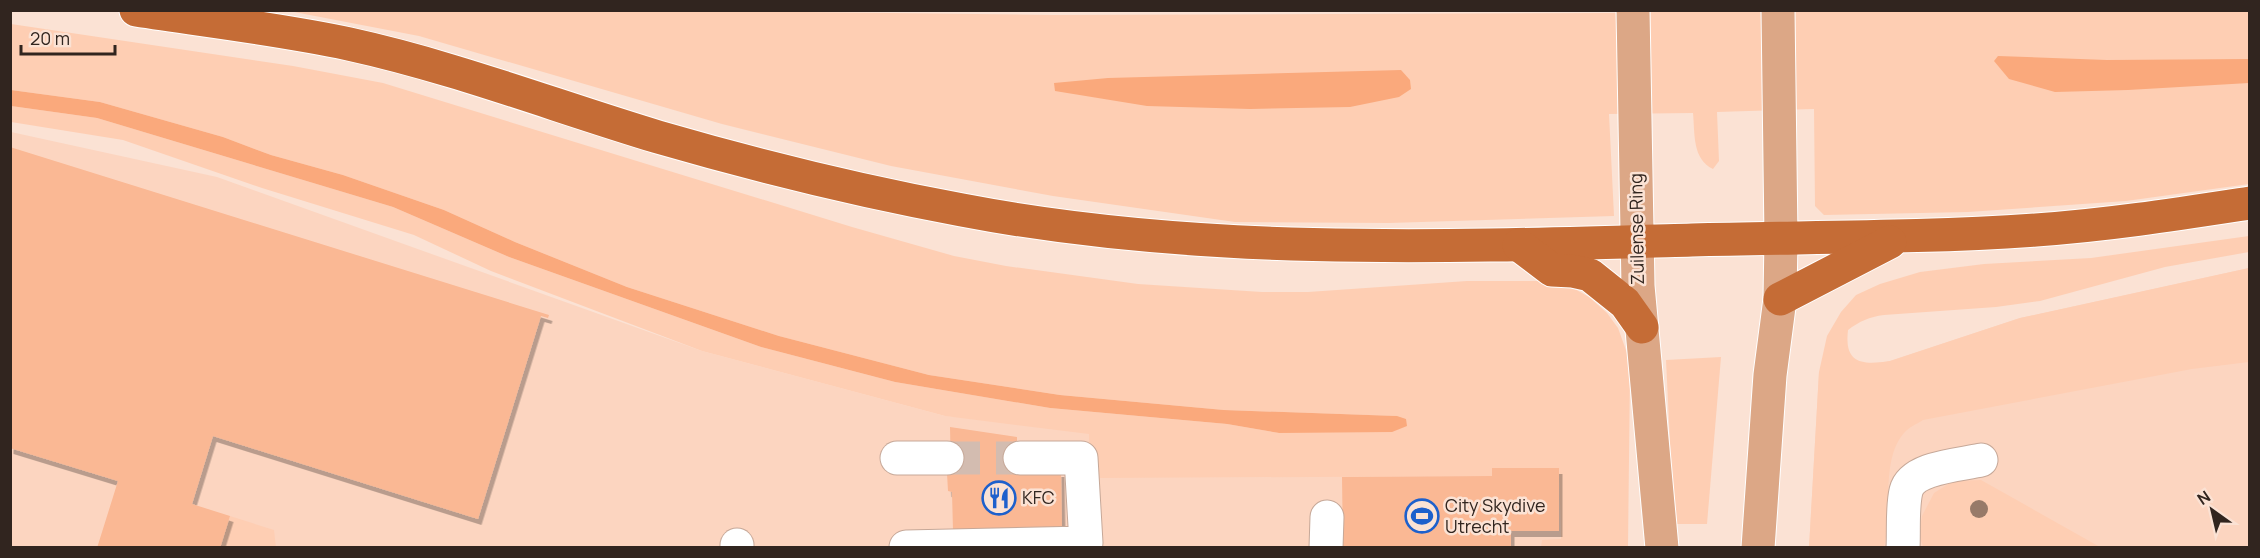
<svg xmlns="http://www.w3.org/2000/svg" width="2260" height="558" font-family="Manrope,sans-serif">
<defs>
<filter id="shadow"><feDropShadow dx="3.5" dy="6" stdDeviation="0" flood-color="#0004"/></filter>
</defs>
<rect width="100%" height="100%" fill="#fbe2d4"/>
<g fill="#fcd5c0">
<path d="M11,132L217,177L702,351L945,416L1559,451L1561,547L11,548Z"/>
<path d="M2249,268V547L1809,548L1819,372L1890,361L2020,318Z"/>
</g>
<g fill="#feceb3">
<path d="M623,10L1053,15L1613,13L1754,10L2249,11V184L2126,201L1968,212L1824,215L1815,206L1814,109L1717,112L1719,161L1713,169C1692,159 1695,133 1693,113L1609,114L1614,216L1389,223L1235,222L1053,196L891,166L722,124L419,36L289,11Z"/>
<path d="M11,24L293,66L383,83L852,227L954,256L1006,266L1138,284L1262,292H1308L1467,281H1543L1573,288L1589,297L1607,313L1618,328L1627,353L1630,371L1628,547H1541L1542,540L1561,539L1559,468H1493L1492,476L1100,478L1101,547H1091L1089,434L945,416L702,351L491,271L414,235L262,188L123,140L11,122V106L97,118L393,207L509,257L761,347L895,382L1050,408L1227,424L1279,433L1396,416L1224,410L1060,395L929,375L779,336L627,287L515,242L444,210L343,175L271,155L223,137L100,102L11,90Z"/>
<path d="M2249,236V252L2165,267L2040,301L1996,307L1884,315C1869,317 1860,321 1848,330C1844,364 1862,365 1890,361L2020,318L2249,268V362L2192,369L1923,420C1917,424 1909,427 1904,433C1880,460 1893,514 1884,547L1809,548L1819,372L1827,336L1841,312L1856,295L1880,284L1920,272L1984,264L2091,258Z"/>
<path d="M1721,357L1707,524H1674L1666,360Z"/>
<path d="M1981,480L2100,547H1923L1919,534L1922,516L1934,493L1953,481Z"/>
<path d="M230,516L274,530L276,547H220Z"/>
</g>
<g fill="#faa97c">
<path d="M1998,56L2107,60L2249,59V83L2128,90L2055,92L2009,79L1994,61Z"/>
<path d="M1401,70L1410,80L1411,89L1399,97L1350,107L1250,109L1147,106L1055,91L1054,83L1108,78Z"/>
<path d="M11,90L100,102L223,137L271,155L343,175L444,210L515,242L627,287L779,336L929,375L1060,395L1224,410L1397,416L1406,419L1407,426L1392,432L1279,433L1227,424L1050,408L895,382L761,347L509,257L393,207L97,118L11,106Z"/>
</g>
<g fill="#fab894" filter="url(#shadow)">
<path d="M10,147L549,315L548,318L541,316L478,519L213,436L192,504L230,516L220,548H97L118,481L10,448Z"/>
<path d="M950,427L1017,437V471H1061L1062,529L953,531L952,492L948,491L947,473H951Z"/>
<path d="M1492,468H1559V531H1511V548H1343L1342,477L1492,476Z"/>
</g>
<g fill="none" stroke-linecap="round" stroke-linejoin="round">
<path stroke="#d3bcb0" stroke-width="33" stroke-dasharray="33 16" stroke-linecap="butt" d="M947,458H1020"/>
<g stroke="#c6a898" stroke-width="35">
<g id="minor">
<path d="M897,458H947"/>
<path d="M737,545V548"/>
<path d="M906,547L1086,543L1081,458H1020"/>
<path d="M1326,548L1327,517"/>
<path d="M1903,548C1904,530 1902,508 1906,491C1912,467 1960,465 1981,460"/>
</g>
</g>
<g stroke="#fff" stroke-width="35">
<g id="major">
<path d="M1633,10L1638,286L1662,548"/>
<path d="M1758,548L1770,375L1780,299L1781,238L1778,10"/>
</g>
</g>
<g stroke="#fff" stroke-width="35">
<g id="highway">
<path d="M136,10C207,21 279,29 349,44C454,67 555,106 658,137C758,166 859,191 962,210C1202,256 1448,247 1692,240C1806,237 1921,238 2036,230C2108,225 2178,214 2250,203"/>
<path d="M1519,245L1552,270L1572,271L1590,275L1625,303L1642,327"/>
<path d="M1780,299L1890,242"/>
</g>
</g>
<use href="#minor" stroke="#fff" stroke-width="33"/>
<use href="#major" stroke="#dca786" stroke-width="33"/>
<use href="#highway" stroke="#c56c36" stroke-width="33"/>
</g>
<circle fill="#977a69" cx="1979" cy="509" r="9"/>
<defs>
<g id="restaurant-ring" transform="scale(1.725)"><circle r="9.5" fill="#fbe2d4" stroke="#1d60cc" stroke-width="1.5"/><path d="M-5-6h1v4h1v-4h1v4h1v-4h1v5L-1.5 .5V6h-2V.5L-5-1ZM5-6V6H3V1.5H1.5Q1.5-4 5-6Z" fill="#1d60cc"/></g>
<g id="stadium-ring" transform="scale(1.725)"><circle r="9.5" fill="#fbe2d4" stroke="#1d60cc" stroke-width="1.5"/><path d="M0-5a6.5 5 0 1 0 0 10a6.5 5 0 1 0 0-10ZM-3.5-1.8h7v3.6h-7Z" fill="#1d60cc"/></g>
</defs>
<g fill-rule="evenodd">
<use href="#restaurant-ring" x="999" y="498"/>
<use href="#stadium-ring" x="1422" y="516"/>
</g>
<g text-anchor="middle" stroke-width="5" stroke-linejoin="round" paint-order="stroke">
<g font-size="18" fill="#31251f" stroke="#fbe2d4">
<text transform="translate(1637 229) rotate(-91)" y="6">Zuilense Ring</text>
</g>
<g font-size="18" fill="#31251f" stroke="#fbe2d4" text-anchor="start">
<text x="1022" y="504">KFC</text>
<text x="1445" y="512">City Skydive<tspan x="1445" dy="21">Utrecht</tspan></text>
</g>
</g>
<rect width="2260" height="558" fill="none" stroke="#31251f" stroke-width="24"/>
<g transform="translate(2212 510) rotate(326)" stroke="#fbe2d4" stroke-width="4.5" paint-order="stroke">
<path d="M0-4.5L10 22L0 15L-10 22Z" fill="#31251f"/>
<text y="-9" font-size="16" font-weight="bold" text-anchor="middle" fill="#31251f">N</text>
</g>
<path d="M21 45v9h94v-9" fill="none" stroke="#31251f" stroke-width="3"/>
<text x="30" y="45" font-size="18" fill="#31251f" stroke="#fbe2d4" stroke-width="4.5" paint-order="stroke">20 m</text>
</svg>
